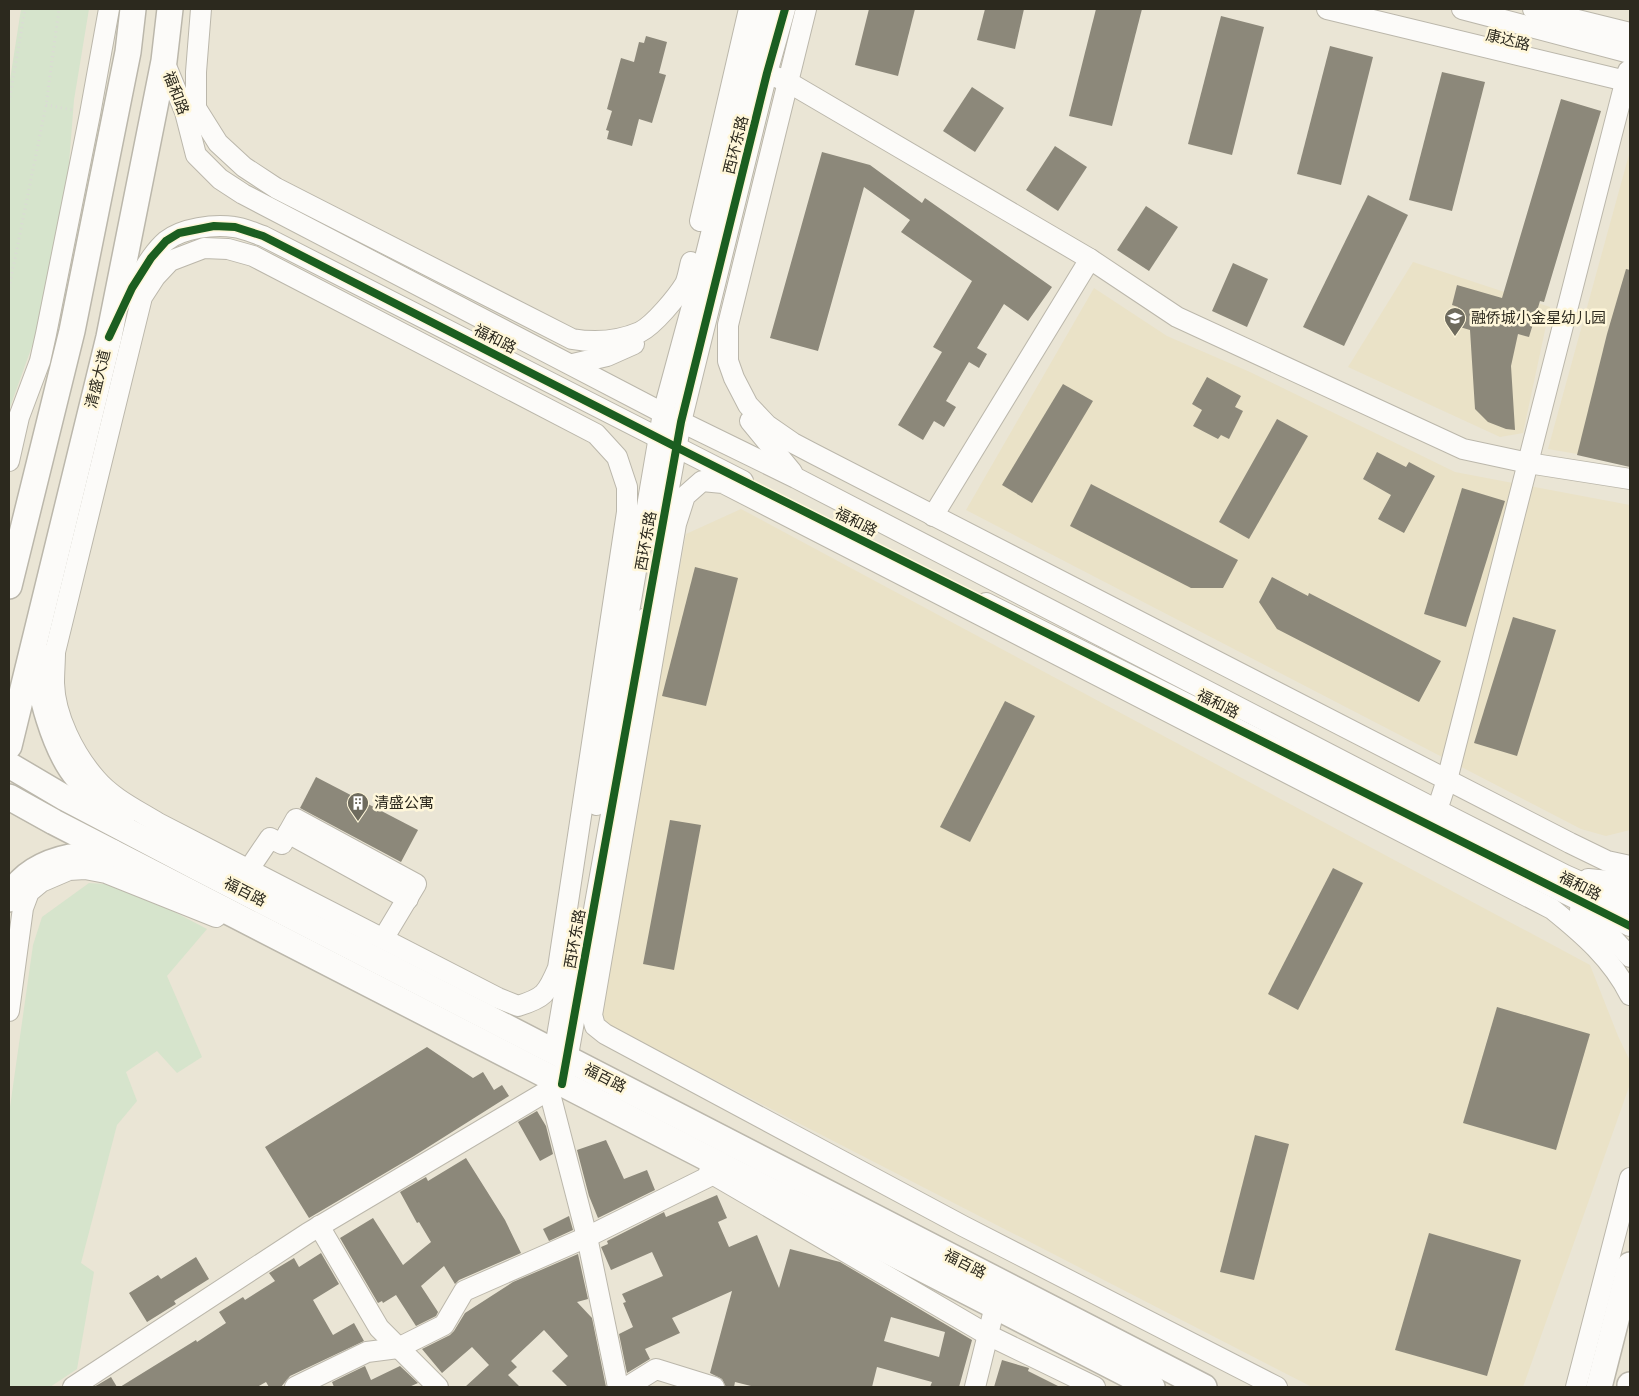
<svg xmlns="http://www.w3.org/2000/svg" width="1639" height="1396" font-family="'Space Grotesk','Noto Sans SC',sans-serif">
<rect width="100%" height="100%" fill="#eae5d5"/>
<g fill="#eae2c7">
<path d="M1630,151V463L1548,449Z"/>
<path d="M1413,262L1550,307L1523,433L1500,437L1348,367Z"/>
<path d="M1094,288L1167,336L1250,372L1455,472L1630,505V830L1606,836L1581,829L966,510Z"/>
<path d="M741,509L1590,965L1618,1036L1630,1061V1084L1523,1387H1312L598,1020L686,534Z"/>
</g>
<g fill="#d6e4cc">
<path d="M21,9H89L74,100L66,202L35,338L9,410V86Z"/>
<path d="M89,883L123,885L207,929L167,976L202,1057L177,1073L157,1051L126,1072L137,1101L117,1125L81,1263L94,1272L77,1369L50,1387H9V1114L33,945L42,917Z"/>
</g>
<g fill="#8c887a" fill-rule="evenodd">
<path d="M869,9H915L898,76L855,65Z"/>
<path d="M985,9H1024L1015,49L977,40Z"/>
<path d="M1096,9H1142L1112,126L1069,116Z"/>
<path d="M1221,16L1264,27L1232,155L1188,144Z"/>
<path d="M646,36L667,42L659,73L666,75L652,123L639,119L632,146L607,139L609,131L606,130L612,111L607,109L621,58L634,62L639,42L644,43Z"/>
<path d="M1330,46L1373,57L1341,185L1297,174Z"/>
<path d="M1442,72L1485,82L1452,211L1409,200Z"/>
<path d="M972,87L1004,108L975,152L943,131Z"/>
<path d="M1561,99L1601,111L1544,302L1540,301L1529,337L1518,334L1511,366L1515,430L1506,429L1488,422L1475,409L1470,330L1453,325L1458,307L1452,305L1457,285L1502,298Z"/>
<path d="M1055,146L1087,167L1058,211L1026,190Z"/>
<path d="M822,152L870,165L922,203L925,198L1052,287L1028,321L1004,304L977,348L987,354L979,368L969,362L946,401L956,407L944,427L934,421L923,440L898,425L942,352L933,347L972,281L901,232L910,220L864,187L818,351L770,338Z"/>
<path d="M1368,195L1408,215L1344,346L1303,327Z"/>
<path d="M1146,206L1178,227L1149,271L1117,250Z"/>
<path d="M1233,263L1268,279L1247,327L1212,311Z"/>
<path d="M1626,269L1630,270V467L1577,455L1607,334Z"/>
<path d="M1207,377L1241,396L1235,407L1243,411L1229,439L1221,435L1218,439L1193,426L1202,410L1192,404Z"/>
<path d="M1063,384L1093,401L1032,503L1002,485Z"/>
<path d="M1277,419L1308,436L1249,539L1219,522Z"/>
<path d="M1377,452L1406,467L1409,462L1435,476L1404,533L1378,519L1391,495L1363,479Z"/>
<path d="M1091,484L1238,560L1223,588H1191L1070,526Z"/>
<path d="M1462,488L1505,501L1466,627L1424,614Z"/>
<path d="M695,567L738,578L706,706L662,696Z"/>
<path d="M1272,577L1308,596L1309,593L1441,661L1419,702L1277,629L1259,602Z"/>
<path d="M1513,617L1556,630L1517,756L1474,743Z"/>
<path d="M1005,701L1035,716L970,842L940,827Z"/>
<path d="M316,777L418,830L401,862L300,808Z"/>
<path d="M670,820L701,825L674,970L643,964Z"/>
<path d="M1333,868L1363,883L1298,1010L1268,994Z"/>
<path d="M1497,1007L1590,1034L1556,1150L1463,1123Z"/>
<path d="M427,1047L473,1078L483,1072L494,1090L502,1085L509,1096L414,1156L309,1218L265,1147Z"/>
<path d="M537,1111L546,1126L553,1154L540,1161L518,1122Z"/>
<path d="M1255,1135L1289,1144L1254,1280L1220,1272Z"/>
<path d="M606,1140L624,1179L647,1170L655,1190L598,1218L589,1196L577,1150Z"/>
<path d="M466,1158L505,1220L521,1253L459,1280L455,1284L444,1266L421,1286L438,1312L436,1316L416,1326L396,1295L383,1303L382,1301L378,1303L340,1238L373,1218L403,1265L431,1242L419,1222L417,1223L400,1192L426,1177L428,1181Z"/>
<path d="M717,1195L727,1218L718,1222L729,1247L757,1235L779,1288L790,1249L840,1262L972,1340L959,1387H930L932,1382L877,1367L872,1387H755L735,1382L734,1387H726L722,1379L710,1373L732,1291L672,1318L680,1333L645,1349L650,1359L627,1373L619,1334L633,1327L623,1303L626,1302L622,1294L663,1276L652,1252L611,1270L601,1247L608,1244L607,1241L664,1212L666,1217ZM891,1317L945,1332L939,1357L884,1341Z"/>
<path d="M569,1216L573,1230L549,1241L543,1229Z"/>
<path d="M1429,1233L1521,1260L1487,1376L1395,1350Z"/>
<path d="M321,1253L339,1284L313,1300L333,1335L354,1323L364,1341L290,1376L281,1387H269L266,1382L257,1387H120L196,1340L197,1342L226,1323L219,1312L243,1297L245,1300L275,1281L269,1273L294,1258L299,1267Z"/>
<path d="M578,1254L588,1299L577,1302L592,1318L606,1387H568L552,1371L568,1356L544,1330L511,1361L517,1367L508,1375L520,1387H465L489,1365L472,1347L442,1373L422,1349L450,1335L454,1331L465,1313L513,1282Z"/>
<path d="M196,1257L209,1279L174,1301L176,1304L147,1322L129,1293L158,1275L161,1279Z"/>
<path d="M1002,1360L1029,1368L1028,1371L1060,1387H994Z"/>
<path d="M365,1366L371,1380L400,1366L418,1383L409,1387H334L332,1382Z"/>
<path d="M111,1377L117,1387H94Z"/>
</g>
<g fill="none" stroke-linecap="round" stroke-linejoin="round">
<g stroke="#bbb7ab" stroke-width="22">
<g id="minor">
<path d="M201,9L196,72V108L218,143L244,167L276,188L572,339C595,343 619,341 640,332C654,325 677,297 685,284C688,278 689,269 691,262"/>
<path d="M806,9L728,325V361L734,378L748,405L767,425L793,443L814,454L1570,843L1607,861L1630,866"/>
<path d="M1327,9L1630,82"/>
<path d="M1462,9L1630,53"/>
<path d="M1533,9L1630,33"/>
<path d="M164,61L185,112L196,155L220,179L243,194L663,413L796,478L1437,810L1565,875L1630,904"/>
<path d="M776,77L788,82L1090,259L1177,317L1463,449L1528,463L1630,479"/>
<path d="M700,221L749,9"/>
<path d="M204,248L228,249L253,256L596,434L617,457L627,487V512L558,968C547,994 544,998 518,1006L498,998L158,823C137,810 112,798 96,779C74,754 55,716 54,683C54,672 55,662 55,652L142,297L155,277L170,261Z"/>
<path d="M132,288C142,273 152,253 166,241C182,228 214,224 234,227C243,228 254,233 263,236L743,481"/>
<path d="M573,364L607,356L634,344"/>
<path d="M750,421L792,472"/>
<path d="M9,461L19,417L40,361L46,334L90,114L109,9"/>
<path d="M933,516L1090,259"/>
<path d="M659,543L681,422L767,73L785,9"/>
<path d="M986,603L1630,926"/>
<path d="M596,805L663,413L705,258L767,9"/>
<path d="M1437,810L1447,780L1628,71"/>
<path d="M288,833L408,899"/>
<path d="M249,869L270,838L282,844L296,819L416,884L383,939"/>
<path d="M1588,879L1630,883"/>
<path d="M1580,910L1605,930L1630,957"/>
<path d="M9,1011L23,908L29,892L41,882L69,870L85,869L106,873L216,917"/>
<path d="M556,1042L570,960"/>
<path d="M565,1072L646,618"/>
<path d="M555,1080L549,1090L587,1237L618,1387"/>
<path d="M709,1172L988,1335L1095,1387"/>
<path d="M319,1226L379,1328L438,1387"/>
<path d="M73,1387L308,1233L549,1090"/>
<path d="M295,1387L367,1352L398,1348L444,1325L464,1291L587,1237L714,1174"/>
<path d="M627,1387L656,1369L714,1387"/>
<path d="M975,1387L995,1306"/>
<path d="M1277,1387L963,1226L605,1034L595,1026L592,1015L676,524L685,496L702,481L723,483L1552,909C1583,934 1612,959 1630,995"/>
<path d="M1576,1387L1630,1178"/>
</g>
</g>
<g stroke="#bbb7ab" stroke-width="28">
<g id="major">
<path d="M9,586L72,331L128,52L133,9"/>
<path d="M38,654C37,690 55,751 78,778C92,793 107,804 123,815"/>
<path d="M9,746L109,337L164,61L170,9"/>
<path d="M9,765L65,798L198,868L1204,1387"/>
<path d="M9,797L54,822L1152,1387"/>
<path d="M9,899C19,875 45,862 70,857C76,856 83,857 89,857C97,856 105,853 112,852"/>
<path d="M1599,1387L1630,1265"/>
<path d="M1630,1387V1385"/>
</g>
</g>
<g stroke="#dbdad5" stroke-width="3" stroke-dasharray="1 4" stroke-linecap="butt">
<path d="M9,102L25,9"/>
<path d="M46,105L73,110"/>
<path d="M9,288L46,105L59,9"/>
</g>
<use href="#minor" stroke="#fcfbf9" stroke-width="20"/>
<use href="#major" stroke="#fcfbf9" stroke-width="25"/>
<g stroke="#fff7da" stroke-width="11">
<g id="cycleway">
<path d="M109,337L132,288L151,258L166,241L179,233L214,226L235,227L263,236L676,447L1630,926"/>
<path d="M562,1084L681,422L767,73L785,9"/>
</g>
</g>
<use href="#cycleway" stroke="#1b5e20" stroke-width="8"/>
</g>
<defs>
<g id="school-pin" transform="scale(1.125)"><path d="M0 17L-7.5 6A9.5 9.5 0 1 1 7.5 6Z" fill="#6e6b5e" stroke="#fff7da"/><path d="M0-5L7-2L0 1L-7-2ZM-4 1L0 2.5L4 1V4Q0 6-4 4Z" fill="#fff"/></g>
<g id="building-pin" transform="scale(1.125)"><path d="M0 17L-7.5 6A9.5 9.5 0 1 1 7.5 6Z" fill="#6e6b5e" stroke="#fff7da"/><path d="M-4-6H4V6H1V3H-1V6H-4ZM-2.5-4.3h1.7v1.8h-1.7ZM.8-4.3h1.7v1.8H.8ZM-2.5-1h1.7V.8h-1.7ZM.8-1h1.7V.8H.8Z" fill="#fff"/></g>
</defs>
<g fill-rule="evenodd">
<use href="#school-pin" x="1455" y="318"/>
<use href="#building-pin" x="358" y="803"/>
</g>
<g text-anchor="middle" stroke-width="5" stroke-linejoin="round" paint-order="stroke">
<g font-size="15" fill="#2c291e" stroke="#fff7da">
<text transform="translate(1508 40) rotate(14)" y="5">康达路</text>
<text transform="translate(176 93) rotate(69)" y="5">福和路</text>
<text transform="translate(736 145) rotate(-76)" y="5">西环东路</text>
<text transform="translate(495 339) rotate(27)" y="5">福和路</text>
<text transform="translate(98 379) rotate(-76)" y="5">清盛大道</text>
<text transform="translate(856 522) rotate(27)" y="5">福和路</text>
<text transform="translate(646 541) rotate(-80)" y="5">西环东路</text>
<text transform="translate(1218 704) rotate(27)" y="5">福和路</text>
<text transform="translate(1580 886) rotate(27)" y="5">福和路</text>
<text transform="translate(245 892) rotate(27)" y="5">福百路</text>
<text transform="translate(575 939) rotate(-80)" y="5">西环东路</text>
<text transform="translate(605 1078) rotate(27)" y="5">福百路</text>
<text transform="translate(965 1264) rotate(27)" y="5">福百路</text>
</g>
<g font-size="15" fill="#2c291e" stroke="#fff7da" text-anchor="start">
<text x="1471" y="323">融侨城小金星幼儿园</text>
<text x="374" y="808">清盛公寓</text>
</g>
</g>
<rect width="1639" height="1396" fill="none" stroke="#2c291e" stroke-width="20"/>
</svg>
